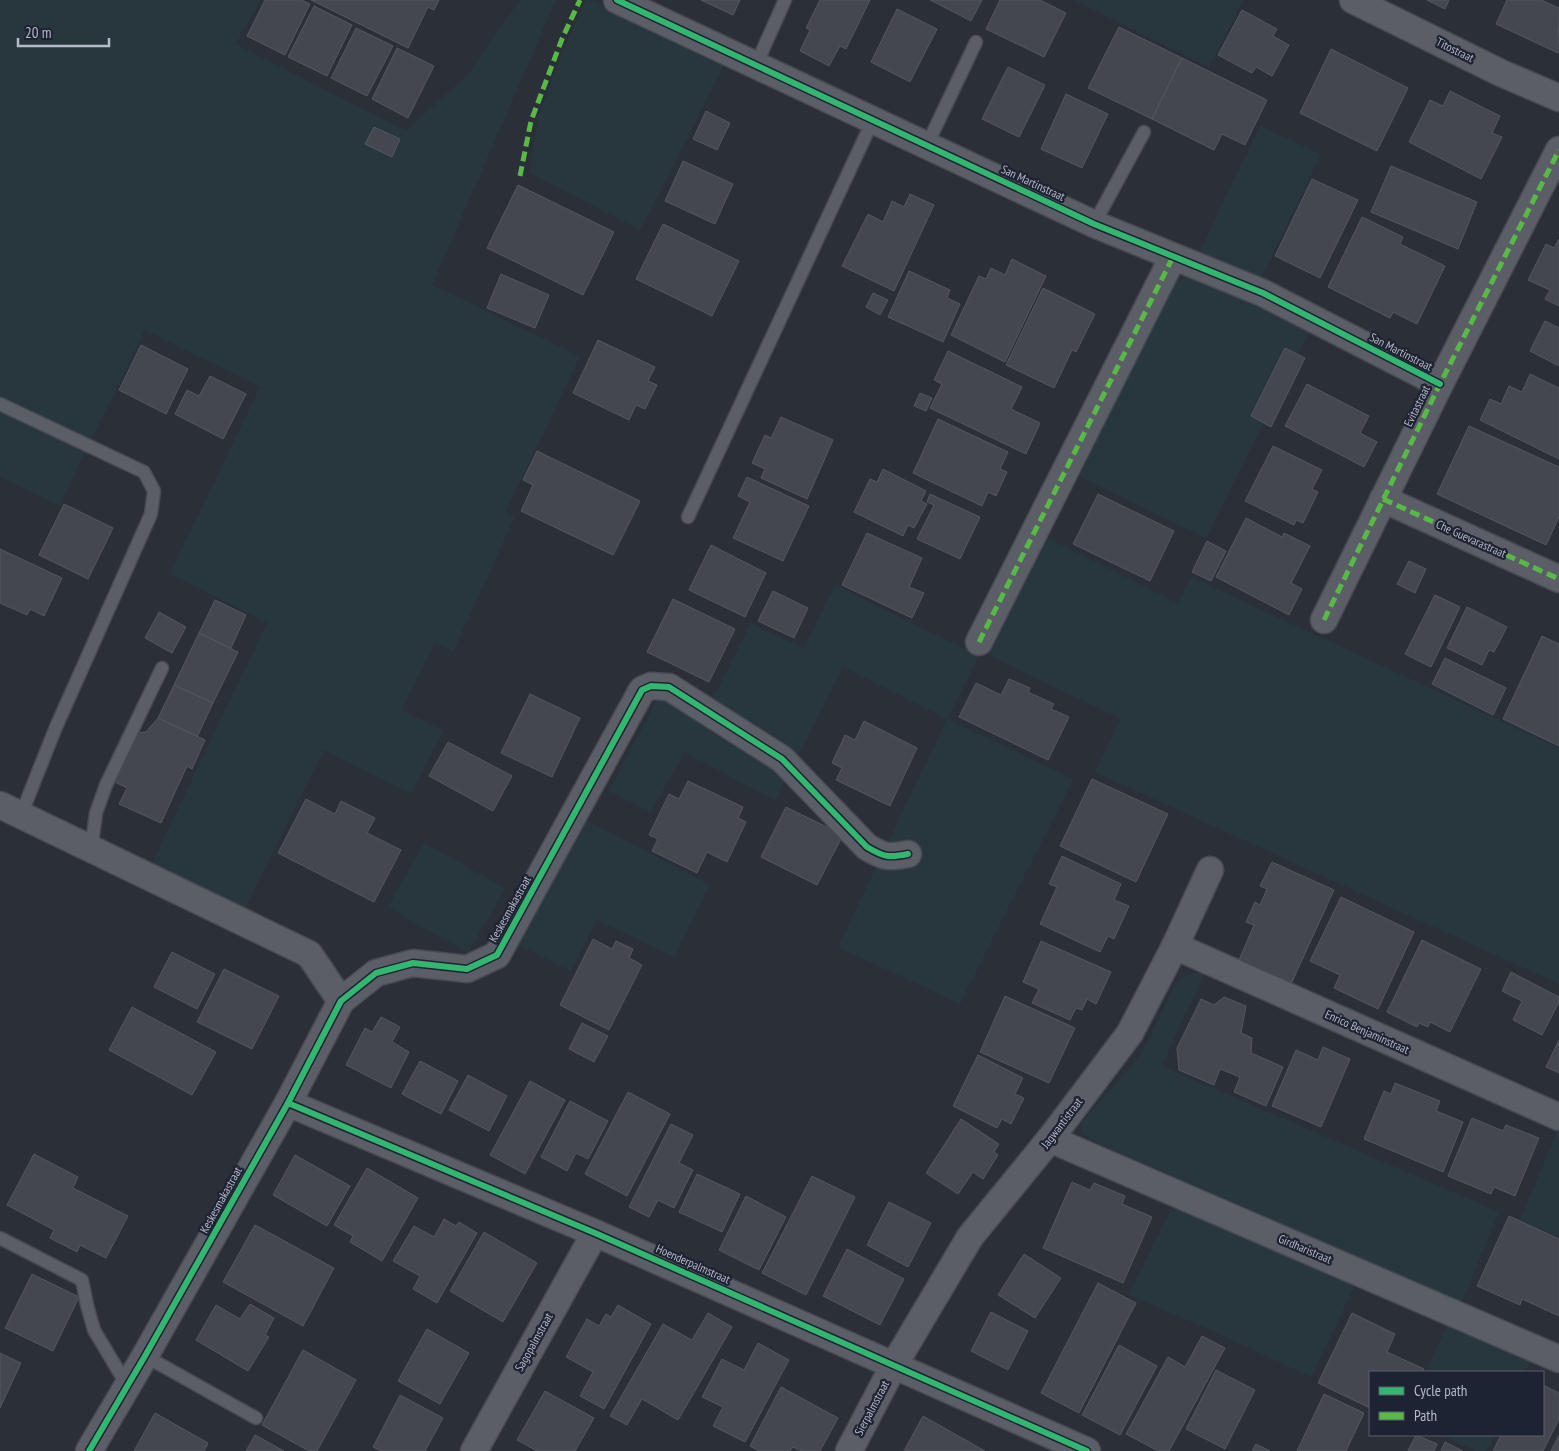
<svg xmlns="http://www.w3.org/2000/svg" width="1559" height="1451" font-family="'PT Sans Narrow',sans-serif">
<rect width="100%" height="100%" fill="#2b2f38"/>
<g fill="#28373e">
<path d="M0,0H260L236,44L406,131L468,74L520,0H556L432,285L580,356L506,511L515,516L453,652L435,643L402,710L443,731L411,793L324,750L244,910L151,865L267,623L170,574L260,387L145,330L59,505L0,477Z"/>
<path d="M586,0H590L725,62L640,230L530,173L537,121L559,60Z"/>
<path d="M1075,0H1243L1209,67Z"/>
<path d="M1260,126L1321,154L1260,280L1217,259L1199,253Z"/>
<path d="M1192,277L1311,328L1206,538L1079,476L1173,281Z"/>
<path d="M1046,537L1178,603L1191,577L1559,748V984L1095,772L1121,719L988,655Z"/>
<path d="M835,585L979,656L947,719L1073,779L960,1004L838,947L947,719L843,667L775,800L684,752L651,812L609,791L662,690L706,712L751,623L804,648Z"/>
<path d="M584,819L710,885L674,957L597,920L570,971L515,943Z"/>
<path d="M424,843L505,888L468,953L388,907Z"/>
<path d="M1193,973H1204L1162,1066L1499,1212L1462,1302L1091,1140C1083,1135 1080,1132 1082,1122L1141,1055L1176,983L1184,976Z"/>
<path d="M1559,1127V1237L1520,1220Z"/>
<path d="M1177,1196L1358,1279L1311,1377L1224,1336L1129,1295Z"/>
<path d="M1451,1318L1532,1357L1525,1372H1425Z"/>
<path d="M1442,1435H1495L1487,1451H1476Z"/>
</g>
<g fill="#44474f" stroke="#53575f">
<path d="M265,0H301L310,4L285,55L247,36Z"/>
<path d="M311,0H439L434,10L428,7L408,48Z"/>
<path d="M701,0H740L733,15Z"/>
<path d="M820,0H870L846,49L840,46L829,66L800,51L810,30L806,28Z"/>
<path d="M930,0H982L971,21Z"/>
<path d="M1000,0H1040L1066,13L1044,57L986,29Z"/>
<path d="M1427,0H1449L1445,9Z"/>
<path d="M1507,0H1541L1559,8L1558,53L1496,24Z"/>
<path d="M314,6L352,25L327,76L288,57Z"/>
<path d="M897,9L937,29L910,82L871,62Z"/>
<path d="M1242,10L1277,29L1273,36L1289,45L1272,76L1256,67L1252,73L1218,55Z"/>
<path d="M1119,27L1182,58L1152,119L1088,88Z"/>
<path d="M356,28L393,46L367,96L331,78Z"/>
<path d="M397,48L434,66L408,118L372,99Z"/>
<path d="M1331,49L1408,88L1377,151L1300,113Z"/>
<path d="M1182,58L1267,100L1245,145L1222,134L1214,150L1152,119Z"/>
<path d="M1008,67L1045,85L1019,137L982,119Z"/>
<path d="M1450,91L1500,116L1492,133L1502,137L1481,179L1409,142L1430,100L1443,106Z"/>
<path d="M1066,94L1108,114L1082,168L1041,149Z"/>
<path d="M706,111L730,123L717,150L693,139Z"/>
<path d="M374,127L400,139L392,157L365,144Z"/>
<path d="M683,161L733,184L715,224L665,201Z"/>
<path d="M1391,166L1477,202L1458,249L1371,212Z"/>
<path d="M1312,179L1358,200L1320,278L1275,256Z"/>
<path d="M518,185L614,232L583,295L487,248Z"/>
<path d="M910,194L934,205L894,291L842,266L868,214L883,222L892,201L904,207Z"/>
<path d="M1362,217L1403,237L1400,244L1445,266L1417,324L1393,312L1390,318L1328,287Z"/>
<path d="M663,224L739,261L712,316L636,279Z"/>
<path d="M1559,239V306L1545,299L1550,290L1528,280L1546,244L1554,248Z"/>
<path d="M1012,259L1046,276L1005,362L951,335L979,276L986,279L991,268L1005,275Z"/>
<path d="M909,271L950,290L947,298L960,304L943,342L888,317Z"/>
<path d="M501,274L549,295L535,328L487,308Z"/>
<path d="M1043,288L1095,314L1076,352L1072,350L1054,388L1006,365Z"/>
<path d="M873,293L888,300L880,315L866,307Z"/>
<path d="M1545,321L1559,328V366L1530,351Z"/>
<path d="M598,340L655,367L648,381L657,385L645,409L636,405L629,420L573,393Z"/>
<path d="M141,345L188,369L166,414L119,390Z"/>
<path d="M1285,348L1305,358L1271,427L1251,416Z"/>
<path d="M948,351L1022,387L1011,409L1040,423L1026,454L930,408L942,384L934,380Z"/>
<path d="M1530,374L1559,388V459L1480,420L1490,399L1501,404L1509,386L1522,392Z"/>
<path d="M210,376L246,394L223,439L175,414L187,390L199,396Z"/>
<path d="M1307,384L1369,416L1360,433L1377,442L1364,467L1285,426Z"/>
<path d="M920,393L932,398L926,411L914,406Z"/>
<path d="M781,417L833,440L807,499L761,478L765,469L752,463L765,435L771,438Z"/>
<path d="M938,419L1008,452L1000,469L1007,472L996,496L988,492L982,506L913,473Z"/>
<path d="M1469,426L1559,467V517L1546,545L1437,494Z"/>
<path d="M1273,446L1322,470L1312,489L1318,492L1303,523L1296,520L1294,525L1245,501Z"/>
<path d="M537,451L640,501L613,555L521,511L533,485L523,480Z"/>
<path d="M883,469L926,491L921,501L927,504L914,528L908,525L903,536L854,512L870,479L877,482Z"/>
<path d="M747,477L809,506L783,561L733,538L750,502L738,496Z"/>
<path d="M930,494L980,517L960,559L917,539L934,505L927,502Z"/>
<path d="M1098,494L1174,531L1150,581L1073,544Z"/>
<path d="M64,504L113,528L88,579L39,555Z"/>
<path d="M1246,518L1282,537L1284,533L1310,546L1291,583L1302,589L1289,615L1216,577Z"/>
<path d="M867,533L922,558L909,587L924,593L912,618L842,585Z"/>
<path d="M1207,541L1226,551L1211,581L1192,572Z"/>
<path d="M711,545L766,573L745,617L689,590Z"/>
<path d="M0,549L62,578L44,616L30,609L27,615L0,603Z"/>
<path d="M1409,561L1426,569L1415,593L1397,584Z"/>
<path d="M773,591L808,608L794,638L758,621Z"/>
<path d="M1435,595L1460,607L1431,667L1405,654Z"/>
<path d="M673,599L735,629L709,682L647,652Z"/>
<path d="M215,600L246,615L231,648L199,633Z"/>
<path d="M1467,607L1507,627L1494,652L1489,650L1482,665L1447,648Z"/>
<path d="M159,612L186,627L172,653L145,638Z"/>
<path d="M199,633L238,652L213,703L174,685Z"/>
<path d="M1542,636L1559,644V746L1503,719Z"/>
<path d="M1445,658L1506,688L1493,715L1432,684Z"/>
<path d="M1009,679L1030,688L1028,692L1054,704L1051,709L1069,717L1048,760L959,717L976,683L1001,695Z"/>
<path d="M174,685L213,703L197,737L158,718Z"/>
<path d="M530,694L580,718L552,777L501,753Z"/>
<path d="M158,718L205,740L192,769L187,766L161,823L119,804L127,788L111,780L133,733L146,732Z"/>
<path d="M864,721L917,748L890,806L836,780L842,768L832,763L845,735L855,740Z"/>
<path d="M448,742L512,776L493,811L429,776Z"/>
<path d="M1092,779L1168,814L1136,882L1060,846Z"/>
<path d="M688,781L743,807L738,818L746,822L727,862L707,852L697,873L652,851L658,839L649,835L669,794L679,799Z"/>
<path d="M306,799L335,814L341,801L375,818L367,833L401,850L374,902L278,853Z"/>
<path d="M786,807L843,835L817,885L761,857Z"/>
<path d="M1062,856L1121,884L1114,900L1129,906L1114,939L1108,936L1100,952L1040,924L1057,887L1049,884Z"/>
<path d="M1272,862L1334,890L1291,984L1239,960L1254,925L1246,922L1255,902L1260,905L1267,889L1260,886Z"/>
<path d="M1341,897L1414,932L1378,1009L1334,988L1340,975L1310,961Z"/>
<path d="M593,939L612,949L616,941L633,949L629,958L642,965L609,1030L560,1005Z"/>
<path d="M1422,940L1481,969L1450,1032L1430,1022L1428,1027L1419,1023L1417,1027L1387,1012Z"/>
<path d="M1041,941L1111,972L1096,1004L1087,999L1082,1010L1076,1008L1070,1020L1032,1003L1039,989L1023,982Z"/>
<path d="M172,952L215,974L197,1009L154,987Z"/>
<path d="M224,969L279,996L252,1049L197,1022Z"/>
<path d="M1511,972L1559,997V1002L1542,1035L1513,1020L1522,1001L1502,991Z"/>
<path d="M1005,996L1075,1028L1049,1083L980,1052Z"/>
<path d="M1224,997L1246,1006L1241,1033L1252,1038L1251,1053L1283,1067L1266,1106L1234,1092L1240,1077L1220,1069L1214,1085L1179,1070L1177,1048L1201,999L1214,1005Z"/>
<path d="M132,1007L216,1052L192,1095L109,1050Z"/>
<path d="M381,1017L400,1027L392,1042L409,1052L391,1088L346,1065L365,1028L372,1032Z"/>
<path d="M582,1023L608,1036L594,1062L569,1049Z"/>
<path d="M1559,1040V1073L1546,1067Z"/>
<path d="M1323,1047L1350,1059L1321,1127L1272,1106L1296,1050L1318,1060Z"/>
<path d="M978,1055L1023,1078L1015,1094L1024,1098L1011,1124L1002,1119L997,1128L953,1106Z"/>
<path d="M420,1061L458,1081L441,1114L402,1094Z"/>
<path d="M468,1075L507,1096L489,1131L449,1110Z"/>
<path d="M530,1081L565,1100L525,1174L490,1155Z"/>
<path d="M1395,1083L1440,1101L1436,1111L1463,1122L1443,1172L1364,1139L1384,1091L1391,1094Z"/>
<path d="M628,1092L670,1114L627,1196L585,1174Z"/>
<path d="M570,1101L608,1121L588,1159L576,1153L567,1171L541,1157Z"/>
<path d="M1472,1118L1503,1131L1506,1125L1539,1138L1515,1196L1494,1187L1491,1194L1448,1176Z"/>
<path d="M961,1119L999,1144L994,1152L998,1155L983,1179L973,1172L958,1194L926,1173Z"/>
<path d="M671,1124L693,1135L679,1163L693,1170L674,1208L658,1200L649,1217L629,1207Z"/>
<path d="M34,1154L78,1177L73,1188L128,1216L106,1258L80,1245L77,1252L50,1238L54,1230L7,1205Z"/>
<path d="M295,1155L350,1186L327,1226L273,1195Z"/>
<path d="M367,1168L418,1198L382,1261L350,1242L353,1236L334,1225Z"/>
<path d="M697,1174L740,1194L722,1232L679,1212Z"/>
<path d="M812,1176L855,1197L806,1295L762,1273Z"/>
<path d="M1072,1182L1090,1190L1094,1183L1125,1196L1122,1204L1152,1217L1123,1283L1043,1248Z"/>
<path d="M746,1196L786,1217L759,1270L719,1250Z"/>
<path d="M889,1202L931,1223L908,1267L867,1245Z"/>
<path d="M1509,1216L1559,1239V1316L1522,1299L1520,1305L1477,1286Z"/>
<path d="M444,1219L456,1226L459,1222L477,1233L437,1303L413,1289L420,1276L393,1261L414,1226L434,1237Z"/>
<path d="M255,1225L334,1268L303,1326L223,1282Z"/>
<path d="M484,1232L537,1263L503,1322L450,1291Z"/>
<path d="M847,1249L904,1279L880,1325L823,1296Z"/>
<path d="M1024,1254L1061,1278L1035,1318L998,1295Z"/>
<path d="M32,1274L79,1297L53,1351L5,1328Z"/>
<path d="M1098,1283L1136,1303L1079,1413L1041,1393Z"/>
<path d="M250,1304L274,1318L265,1335L269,1337L248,1371L196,1340L216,1305L240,1319Z"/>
<path d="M618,1305L651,1324L604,1409L580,1396L593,1372L566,1357L587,1319L599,1326L606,1314L611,1317Z"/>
<path d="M991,1312L1028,1331L1008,1370L971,1351Z"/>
<path d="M708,1313L732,1327L678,1420L642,1399L627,1425L610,1416L663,1324L692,1340Z"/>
<path d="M1352,1313L1395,1334L1387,1352L1424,1369L1422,1372H1370V1408L1318,1383Z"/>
<path d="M427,1329L469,1353L440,1404L398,1381Z"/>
<path d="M1202,1336L1225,1348L1169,1451H1158L1126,1434L1168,1357L1185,1367Z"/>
<path d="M758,1343L789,1360L745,1442L713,1426L723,1407L702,1397L722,1359L744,1370Z"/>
<path d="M1119,1345L1157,1366L1120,1435L1082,1415Z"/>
<path d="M303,1350L356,1380L317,1451H309L262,1425Z"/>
<path d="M0,1353L21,1363L0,1408Z"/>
<path d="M1216,1370L1255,1390L1225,1449L1186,1429Z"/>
<path d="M1543,1385L1559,1393V1419L1543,1451H1493L1501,1435H1543Z"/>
<path d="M781,1387L838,1418L820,1451H801L793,1447L790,1451H759L750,1446Z"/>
<path d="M545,1391L594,1418L575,1451H537L517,1440Z"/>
<path d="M1324,1394L1364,1413L1346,1451H1297Z"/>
<path d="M400,1395L443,1418L425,1451H381L373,1447Z"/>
<path d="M155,1413L208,1443L204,1451H134Z"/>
<path d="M923,1416L985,1451H904Z"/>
<path d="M255,1435L284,1451H246Z"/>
<path d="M1416,1435L1437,1444L1434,1451H1408Z"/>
<path d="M1559,1435V1451H1551Z"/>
<path d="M1445,1442L1463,1451H1441Z"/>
<path d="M1256,1444L1270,1451H1252Z"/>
</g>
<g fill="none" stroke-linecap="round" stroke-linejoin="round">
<g stroke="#474a51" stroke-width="15">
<g id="service">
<path d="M756,65L785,0"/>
<path d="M927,145L976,42"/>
<path d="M1094,224L1144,132"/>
<path d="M0,404L144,472L154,491L151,514L56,727L21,815"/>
<path d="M688,517L873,120"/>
<path d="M90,848L92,843L96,813L106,785L162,668"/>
<path d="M0,1238L82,1280L87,1305L94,1330L128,1387"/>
<path d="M145,1356L256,1418"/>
</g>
</g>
<g stroke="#474a51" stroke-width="29">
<g id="minor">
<path d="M617,0L1094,224L1263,293L1440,384"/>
<path d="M1353,0L1501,73L1559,98"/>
<path d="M1383,499L1559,579"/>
<path d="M1324,620L1440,384L1559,150"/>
<path d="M979,642L1173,257"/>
<path d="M0,805L309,954L341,1001"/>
<path d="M1175,946L1559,1117"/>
<path d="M288,1103L595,1233L1087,1451"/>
<path d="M1050,1139L1559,1359"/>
<path d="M89,1451L145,1356L288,1103L341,1001L376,973L413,963L467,969L497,955L642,690L651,686L669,687L782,759L867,847C884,857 888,858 908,854"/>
<path d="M474,1451L595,1233"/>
<path d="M849,1451L894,1365L970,1237L1050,1139L1130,1033L1175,946L1210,870"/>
</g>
</g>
<use href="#service" stroke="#5b5e66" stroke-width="12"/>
<use href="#minor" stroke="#5b5e66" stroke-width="26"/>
<g stroke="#58b947" stroke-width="5" stroke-dasharray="10 5" stroke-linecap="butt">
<path d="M520,176L531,121L562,39L580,0"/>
<path d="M1383,499L1559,579"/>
<path d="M1324,620L1440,384L1559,150"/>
<path d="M979,642L1173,257"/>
</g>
<g stroke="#1e2333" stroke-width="9">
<g id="cycleway">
<path d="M617,0L1094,224L1263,293L1440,384"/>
<path d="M288,1103L595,1233L1087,1451"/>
<path d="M89,1451L145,1356L288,1103L341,1001L376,973L413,963L467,969L497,955L642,690L651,686L669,687L782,759L867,847C884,857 888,858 908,854"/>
</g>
</g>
<use href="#cycleway" stroke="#33b770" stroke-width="6"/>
</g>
<g text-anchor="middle" stroke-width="4.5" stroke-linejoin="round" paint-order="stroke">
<g font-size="12" fill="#b5bac9" stroke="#1e2333">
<text transform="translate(1455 50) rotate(26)" y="4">Titostraat</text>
<text transform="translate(1033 183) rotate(25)" y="4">San Martinstraat</text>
<text transform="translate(1401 352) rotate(27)" y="4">San Martinstraat</text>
<text transform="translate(1417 406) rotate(-64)" y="4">Evitastraat</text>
<text transform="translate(1471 539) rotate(24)" y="4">Che Guevarastraat</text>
<text transform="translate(510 909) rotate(-61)" y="4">Keskesmakastraat</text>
<text transform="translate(1367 1032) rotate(24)" y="4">Enrico Benjaminstraat</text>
<text transform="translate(1062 1123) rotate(-53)" y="4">Jagwantistraat</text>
<text transform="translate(221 1200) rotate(-61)" y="4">Keskesmakastraat</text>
<text transform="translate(1305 1249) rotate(23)" y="4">Girdharistraat</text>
<text transform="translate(693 1264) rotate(24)" y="4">Hoenderpalmstraat</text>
<text transform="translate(534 1342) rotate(-61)" y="4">Sagopalmstraat</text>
<text transform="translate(872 1408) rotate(-62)" y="4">Sierpalmstraat</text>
</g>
</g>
<rect x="1369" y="1371" width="175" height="65" fill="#1e2333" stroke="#5a5f6f"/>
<rect x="1379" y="1387" width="25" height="8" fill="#33b770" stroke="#5a5f6f"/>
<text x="1414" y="1396" font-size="15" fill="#b5bac9">Cycle path</text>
<rect x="1379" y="1412" width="25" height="8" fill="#58b947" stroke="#5a5f6f"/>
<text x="1414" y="1421" font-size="15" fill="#b5bac9">Path</text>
<path d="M18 38v8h91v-8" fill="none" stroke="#b5bac9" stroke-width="2.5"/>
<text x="25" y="38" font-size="15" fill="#b5bac9" stroke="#1e2333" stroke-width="4" paint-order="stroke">20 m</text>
</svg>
